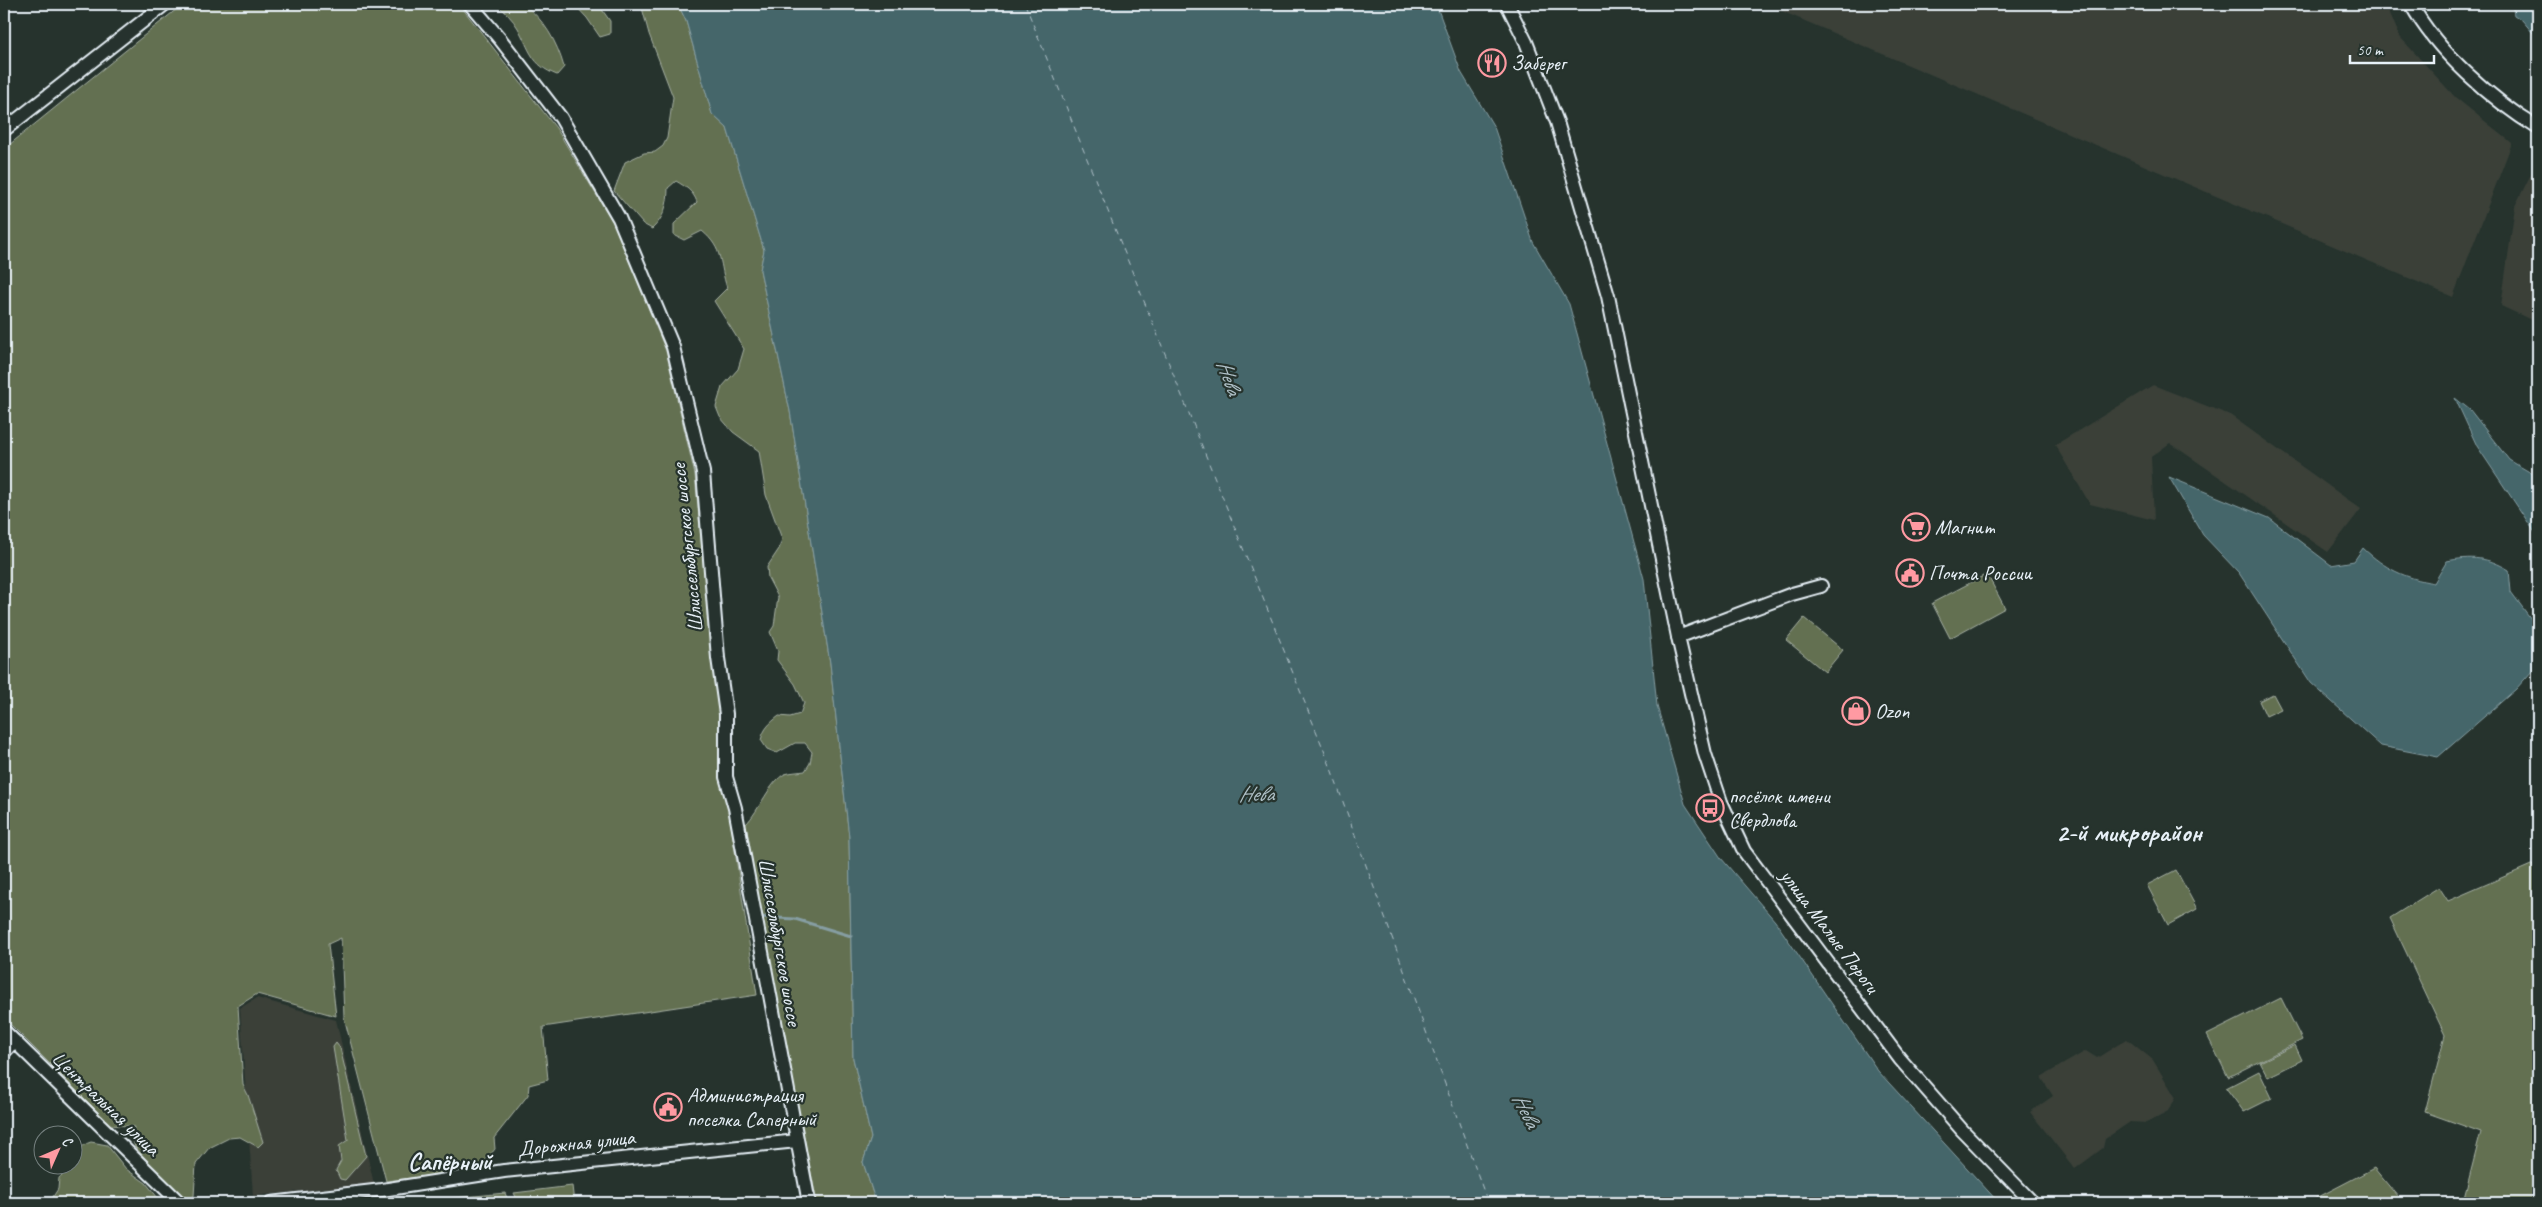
<svg xmlns="http://www.w3.org/2000/svg" width="2542" height="1207" font-family="Caveat,sans-serif">
<rect width="100%" height="100%" fill="#26332d"/>
<filter id="ink" filterUnits="userSpaceOnUse"><feTurbulence type="fractalNoise" baseFrequency=".02" numOctaves="2"/><feDisplacementMap in="SourceGraphic" scale="10" xChannelSelector="R" yChannelSelector="G"/><feConvolveMatrix kernelMatrix="1 2 1 2 8 2 1 2 1" color-interpolation-filters="sRGB"/></filter>
<g filter="url(#ink)">
<g fill="#3a4039">
<path d="M1765,4H2386L2400,37L2455,97L2512,143L2453,297Z"/>
<path d="M2538,160V323L2501,306L2515,206Z"/>
<path d="M2153,385L2230,415L2361,509L2328,552L2170,443L2151,457L2154,520L2090,504L2055,445Z"/>
<path d="M257,998L336,1020L374,1184L253,1196L240,1008Z"/>
<path d="M2127,1039L2153,1060L2176,1098L2168,1111L2146,1123L2130,1122L2105,1139L2103,1148L2075,1169L2030,1112L2053,1096L2041,1077L2086,1051L2097,1058Z"/>
</g>
<g fill="#637051" stroke="#a6b0a4">
<path d="M183,4H459L556,128L614,224L666,351L695,475L712,658L721,716V779L729,812L757,995L543,1027L548,1080L529,1085L528,1095L494,1138L495,1149L478,1170L386,1181L344,1017L341,938L328,944L336,1016L257,994L238,1006L243,1085L248,1095L263,1142L258,1147L240,1137L229,1138L209,1148L196,1164L194,1196L185,1202L135,1147L132,1137L134,1127C119,1123 104,1131 98,1112L4,1018V149Z"/>
<path d="M497,4H523C544,19 557,42 564,67L557,75C531,65 530,50 518,28C513,19 504,11 497,4Z"/>
<path d="M574,4H598L610,21V34L600,37L587,18Z"/>
<path d="M641,4H678L686,21L712,114L727,128L764,250L760,270L790,411L830,663L849,837L853,1058L871,1138L863,1162L876,1203H817L758,908L746,824C759,811 770,781 785,774C791,772 799,772 805,771L810,763L812,752L805,743H795L777,753L767,749L761,740C764,728 770,723 779,716L790,717L800,714L804,703L795,684L777,660L778,651L770,632L774,626L778,597L768,578L767,567L779,549L782,539L766,495L759,451L733,432L720,417L716,407L722,387L738,369L744,349L714,301L727,288C719,264 724,249 702,231L684,240L674,235V224L697,202C693,191 686,187 676,181L668,188C668,204 664,218 652,229L643,224L614,191L625,162L644,153L655,152L663,146L667,138L673,97L649,34Z"/>
<path d="M1987,574L2005,608L1950,638L1932,603Z"/>
<path d="M1804,618L1843,650L1825,672L1786,640Z"/>
<path d="M2273,694L2281,709L2266,716L2259,701Z"/>
<path d="M2538,862V1203H2459L2464,1198L2481,1132L2425,1112L2445,1035L2390,918L2439,887L2448,901Z"/>
<path d="M2176,870L2197,909L2168,925L2147,885Z"/>
<path d="M2281,998L2302,1040L2228,1077L2207,1035Z"/>
<path d="M336,1043L340,1048L366,1156L345,1180L340,1179L336,1170L341,1161L339,1146L348,1140L333,1047Z"/>
<path d="M2295,1045L2302,1060L2268,1077L2260,1062Z"/>
<path d="M2259,1071L2272,1098L2244,1112L2226,1088Z"/>
<path d="M91,1142L107,1145L126,1169L146,1183L162,1203H49L58,1189L59,1178C63,1174 70,1167 72,1163C77,1154 80,1145 91,1142Z"/>
<path d="M2374,1168L2403,1203H2307Z"/>
<path d="M572,1186L574,1203H519L514,1193Z"/>
<path d="M505,1193L509,1203H404Z"/>
</g>
<g fill="#44666b" stroke="#869ea3">
<path d="M678,4H1436L1461,72L1494,127L1533,242L1569,304L1644,579L1657,706L1685,804L1721,858L1775,921L1878,1071L1999,1203H876L863,1162L871,1138L853,1058L849,837L830,663L790,411L760,270L764,250L727,128L712,114L686,21Z"/>
<path d="M2512,4H2537L2538,39L2522,20L2514,15Z"/>
<path d="M2455,398L2470,410L2509,460L2538,477V537L2477,446Z"/>
<path d="M2169,477L2269,518L2331,565L2354,561L2363,548C2385,569 2405,578 2434,583L2447,561C2471,556 2488,557 2509,570L2511,592L2531,619L2538,637V654L2533,670L2516,689L2438,757L2381,746L2311,683L2239,573L2203,535Z"/>
</g>
<g fill="none" stroke-linecap="round" stroke-linejoin="round">
<path stroke="#869ea3" stroke-width="3" d="M759,917L795,919L851,936"/>
<path stroke="#afc0c7" stroke-width="1" stroke-dasharray="6 5" stroke-linecap="butt" d="M1025,4L1329,763L1488,1203"/>
<g stroke="#e8f1f8" stroke-width="16">
<g id="minor">
<path d="M470,4L500,39L561,118L619,218L673,347L703,472L718,658L726,714V777L735,808L809,1203"/>
<path d="M1507,4L1526,42L1557,122L1608,296L1678,637L1705,754L1721,802L1744,851L1900,1059L1962,1130L2033,1203"/>
<path d="M2411,4C2437,52 2492,100 2538,128"/>
<path d="M4,130L165,4"/>
<path d="M1678,637L1792,594L1821,586"/>
<path d="M4,1031L180,1203"/>
<path d="M4,1052L14,1041"/>
<path d="M271,1203L382,1190L504,1171L797,1141"/>
</g>
</g>
<use href="#minor" stroke="#26332d" stroke-width="12"/>
</g>
</g>
<defs>
<g id="restaurant-ring" transform="scale(1.4375)"><circle r="9.5" fill="#26332d" stroke="#ff9aa2" stroke-width="1.5"/><path d="M-5-6h1v4h1v-4h1v4h1v-4h1v5L-1.5 .5V6h-2V.5L-5-1ZM5-6V6H3V1.5H1.5Q1.5-4 5-6Z" fill="#ff9aa2"/></g>
<g id="supermarket-ring" transform="scale(1.4375)"><circle r="9.5" fill="#26332d" stroke="#ff9aa2" stroke-width="1.5"/><path d="M-6-5.5h2.5l.6 2H6L4.5 2H-2.5L-4.4-4H-6ZM-1.5 3.2a1.3 1.3 0 1 0 .1 0ZM3 3.2a1.3 1.3 0 1 0 .1 0Z" fill="#ff9aa2"/></g>
<g id="civic-ring" transform="scale(1.4375)"><circle r="9.5" fill="#26332d" stroke="#ff9aa2" stroke-width="1.5"/><path d="M-.6-6.5H3V-4.5H.6V-3L4-1V1h2V6H-6V1h2V-1L-.6-3ZM-1.2 2.5V6h2.4V2.5Z" fill="#ff9aa2"/></g>
<g id="shop-ring" transform="scale(1.4375)"><circle r="9.5" fill="#26332d" stroke="#ff9aa2" stroke-width="1.5"/><path d="M-5-2.5h2.3a2.7 3.5 0 0 1 5.4 0H5L5.5 6h-11ZM-1.5-2.5h3a1.5 2.3 0 0 0-3 0Z" fill="#ff9aa2"/></g>
<g id="bus-ring" transform="scale(1.4375)"><circle r="9.5" fill="#26332d" stroke="#ff9aa2" stroke-width="1.5"/><path d="M-5-6H5V4H4V6H2V4H-2V6H-4V4H-5ZM-3.5-4V0h7V-4ZM-3.5 1.2v1.5H-2V1.2ZM2 1.2v1.5H3.5V1.2Z" fill="#ff9aa2"/></g>
</defs>
<g fill-rule="evenodd">
<use href="#restaurant-ring" x="1492" y="63"/>
<use href="#supermarket-ring" x="1916" y="527"/>
<use href="#civic-ring" x="1910" y="573"/>
<use href="#shop-ring" x="1856" y="711"/>
<use href="#bus-ring" x="1710" y="808"/>
<use href="#civic-ring" x="668" y="1107"/>
</g>
<g text-anchor="middle" stroke-width="4.5" stroke-linejoin="round" paint-order="stroke">
<g font-size="21" fill="#e8f1f8" stroke="#26332d" text-anchor="start">
<text x="1511" y="70">Заберег</text>
<text x="1935" y="534">Магнит</text>
<text x="1929" y="580">Почта России</text>
<text x="1875" y="718">Ozon</text>
<text x="1729" y="803">посёлок имени<tspan x="1729" dy="24">Свердлова</tspan></text>
<text x="687" y="1102">Администрация<tspan x="687" dy="24">поселка Саперный</tspan></text>
</g>
<g font-size="21" fill="#e8f1f8" stroke="#26332d">
<text transform="translate(687 548) rotate(-96)" y="7">Шлиссельбургское шоссе</text>
<text transform="translate(1830 931) rotate(53)" y="7">улица Малые Пороги</text>
<text transform="translate(780 942) rotate(80)" y="7">Шлиссельбургское шоссе</text>
<text transform="translate(106 1103) rotate(44)" y="7">Центральная улица</text>
<text transform="translate(576 1143) rotate(-6)" y="7">Дорожная улица</text>
</g>
<g font-size="22" font-style="italic" fill="#afc0c7" stroke="#26332d">
<text transform="translate(1230 377) rotate(71)" y="8">Нева</text>
<text x="1256" y="801">Нева</text>
<text transform="translate(1527 1110) rotate(64)" y="8">Нева</text>
</g>
<g font-size="24" font-weight="bold" fill="#e8f1f8" stroke="#26332d">
<text x="450" y="1170">Сапёрный</text>
</g>
<g font-size="26" font-weight="bold" fill="#e8f1f8" stroke="#26332d">
<text x="2129" y="841">2-й микрорайон</text>
</g>
</g>
<rect width="2542" height="1207" fill="none" stroke="#26332d" stroke-width="20"/>
<rect x="10" y="10" width="2522" height="1187" fill="none" stroke="#e8f1f8" stroke-width="2" filter="url(#ink)"/>
<g transform="translate(58 1150) rotate(45)"><circle r="24" fill="#26332d" stroke="#747f7e"/>
<path d="M0-4L9 19L0 12L-9 19Z" fill="#ff9aa2"/>
<text y="-8" font-size="14" font-weight="bold" text-anchor="middle" fill="#e8f1f8">С</text>
</g>
<path d="M2350 55v8h84v-8" fill="none" stroke="#e8f1f8" stroke-width="2.5"/>
<text x="2357" y="55" font-size="15" fill="#e8f1f8" stroke="#26332d" stroke-width="4" paint-order="stroke">50 m</text>
</svg>
